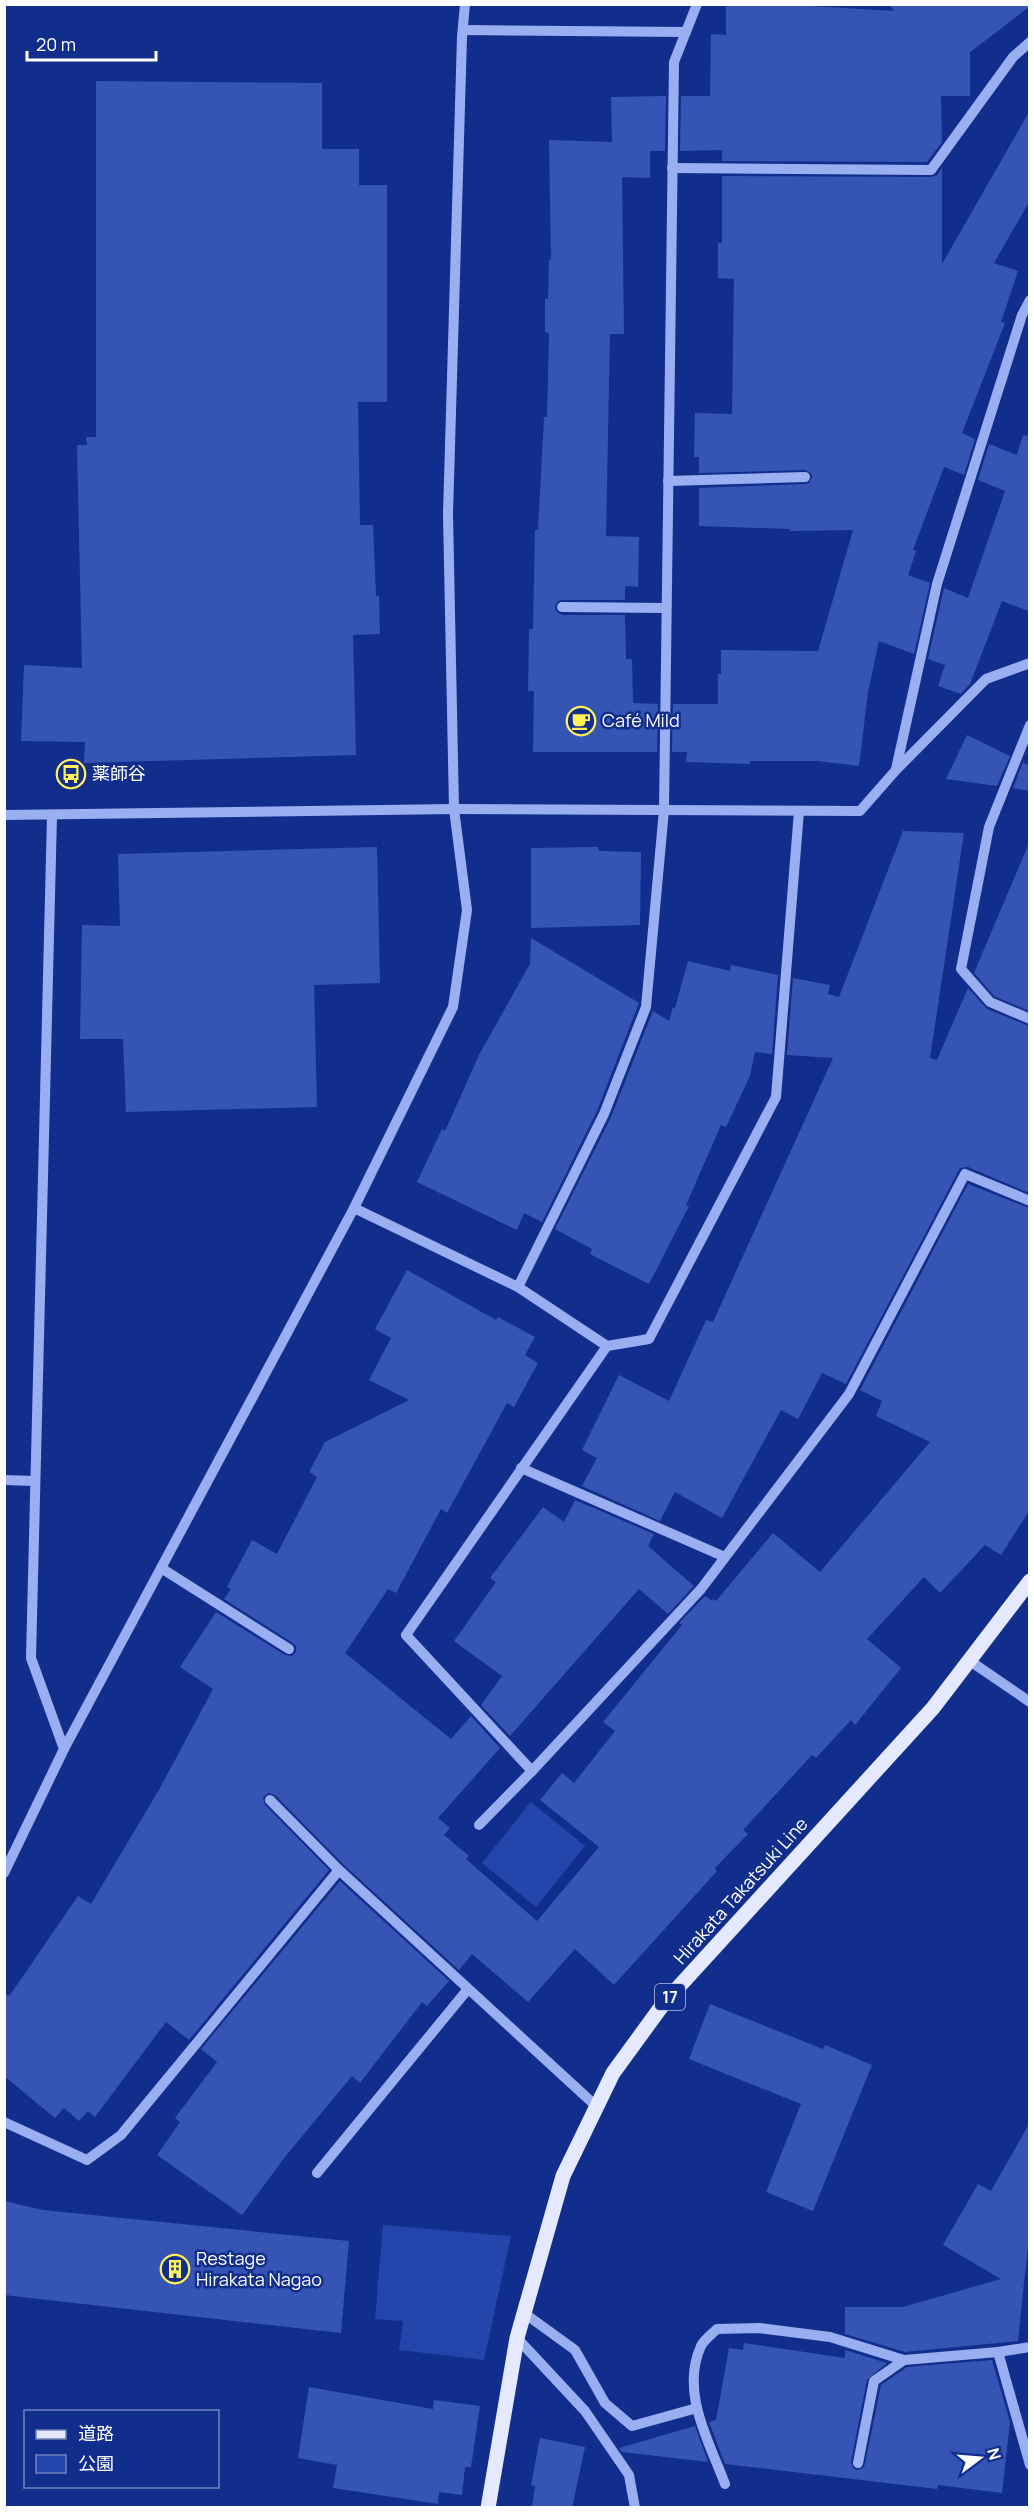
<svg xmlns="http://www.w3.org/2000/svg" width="1034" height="2512" font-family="Manrope,'Noto Sans JP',sans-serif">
<rect width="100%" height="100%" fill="#122e8c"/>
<g fill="#2445ab">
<path d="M531,1802L585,1846L536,1907L482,1863Z"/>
<path d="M383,2225L511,2236L484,2360L399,2350L403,2321L375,2319Z"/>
</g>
<g fill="#3654b4">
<path d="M726,4H777L894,11L889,4H1029V7L970,52V96H941L942,142L927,162L722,161V150L680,151L681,96H710L711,34L726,35Z"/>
<path d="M96,81L322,83V149H359V185H387V402H358L360,525H373L376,596H379L380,634L353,635L356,755L84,763L85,742L21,741L24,665L82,668L77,445H87L86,437H96Z"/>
<path d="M666,96L665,151H650V178L622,177L624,334H610L606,536L639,537L638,587L625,586V600H562L558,601L555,606L556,611L562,615H625L626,659H632L633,700L634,703L658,704L657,752H533L534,691H528L529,629H533L535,530H538L544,417H547L549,333L545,332V299H548L549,259L551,260L549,140L612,142L611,97Z"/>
<path d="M1029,112V202L994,263L1018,271L1001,322L1005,323L962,433L975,439L964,475L944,467L913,550L916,551L908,575L930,583L914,654L879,641L868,692L859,766L818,761H750V764L686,762L687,752H672L673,704H718V674H721V650L818,651L853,530L790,531V529L699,526V488L805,484L809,483L812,477L811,473L805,470L699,473V457H694L695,413L732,414L734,279L718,278V243H722V176L931,177L937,175L942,168V264Z"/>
<path d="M1023,435L1029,436V611L1002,601L970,684L961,694L938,686L945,665L928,659L944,588L968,598L1005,491L978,480L989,444L1017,455Z"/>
<path d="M967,735L1010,756L997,786L946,779Z"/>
<path d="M1023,762L1029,766V791L1013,788Z"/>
<path d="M903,831L964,833L930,1058L937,1060L968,988L987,1009L1029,1026V1193L968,1167L960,1168L846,1384L822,1373L798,1419L781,1410L722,1518L675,1492L660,1521L582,1486L597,1458L582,1450L619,1375L669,1401L706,1320L713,1322L833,1058L787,1055L793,978L830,985L828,994L839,997Z"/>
<path d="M1029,843V1011L994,996L974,973Z"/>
<path d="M377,847L380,983L314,985L317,1107L126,1112L123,1039H80L82,925L120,926L118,854Z"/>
<path d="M598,847L599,851L641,852L640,925L531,928V848Z"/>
<path d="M531,938L639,1003L597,1111L542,1222L524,1213L517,1230L417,1182L442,1129L445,1131L479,1055L530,964Z"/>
<path d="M688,961L730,971L731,965L778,975L772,1054L755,1052L750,1076L726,1127L721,1125L686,1205L689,1206L649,1284L590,1254L592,1249L555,1229L611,1117L653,1011L669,1021L673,1007L675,1008Z"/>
<path d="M968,1184L1029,1208V1511L1001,1555L985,1545L940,1593L924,1577L867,1639L901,1668L855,1725L851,1720L816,1758L812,1755L743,1830L748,1834L715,1868L717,1871L614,1985L575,1949L528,2002L472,1954L459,1970L344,1865L275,1795L269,1793L263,1797L265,1805L329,1870L189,2040L166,2022L95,2117L88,2111L79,2121L64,2108L55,2118L4,2076V1995H10L78,1896L91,1904L160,1788L213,1689L180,1667L216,1612L285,1655L292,1656L296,1652V1646L293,1643L224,1599L231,1589L227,1587L252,1540L277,1554L317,1477L309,1472L325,1442L409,1400L369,1380L391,1338L375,1329L407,1270L496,1320L498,1317L535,1337L525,1355L538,1363L514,1407L507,1403L447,1513L441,1509L396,1593L388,1589L345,1653L451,1739L471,1716L500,1748L438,1818L450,1828L444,1835L469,1856L466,1859L537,1921L599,1847L540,1800L562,1773L574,1783L615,1731L603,1722L682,1625L679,1623L705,1596L712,1601L713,1599L716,1601L773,1533L820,1572L930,1442L876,1416L882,1401L860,1390Z"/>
<path d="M575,1500L654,1534L648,1546L694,1586L668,1614L639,1589L510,1736L481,1705L502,1676L454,1641L496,1582L490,1578L543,1507L564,1522Z"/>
<path d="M340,1881L449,1981L427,2006L422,2002L360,2083L352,2076L285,2157L242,2215L157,2155L180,2122L175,2118L217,2062L201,2049Z"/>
<path d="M710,2004L823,2049L825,2045L872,2065L813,2211L766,2192L801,2104L689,2059Z"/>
<path d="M1029,2124V2236L1018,2341L905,2352L845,2334V2307H903L1001,2279L943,2245L978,2184L991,2191Z"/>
<path d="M4,2201L43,2210L349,2241L341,2333L4,2295Z"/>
<path d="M744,2343L845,2358V2350L887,2363L867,2380L851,2462L853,2468L857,2470L863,2468L865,2464L881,2385L907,2367L992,2360L1010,2422L1002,2493L938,2485L937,2489L725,2464L709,2422L716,2420L729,2348L743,2350Z"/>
<path d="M309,2387L433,2409L434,2400L480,2406L471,2467H465L462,2495L439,2492L438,2504L333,2488L337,2465L298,2458Z"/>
<path d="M695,2426L708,2462L622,2452L619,2448Z"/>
<path d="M540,2438L585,2447L572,2508H532L535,2486L531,2485Z"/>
</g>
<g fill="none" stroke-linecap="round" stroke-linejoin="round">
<g stroke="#9aaff1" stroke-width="10">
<path d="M463,30L686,32"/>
<path d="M672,168L931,170L1013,57L1030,42"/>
<path d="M668,481L805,477"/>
<path d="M562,607L666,608"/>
<path d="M1030,725L989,827L961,969L990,1002L1030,1019"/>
<path d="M896,769L937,584L1022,315L1030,300"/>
<path d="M4,815L454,809L860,811L896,770L986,679L1030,663"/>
<path d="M52,816L31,1658L64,1749"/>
<path d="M354,1208L518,1287L607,1346L649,1339L776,1097L799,811"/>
<path d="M518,1287L604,1114L646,1007L664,810L674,62L697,4"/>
<path d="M607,1346L406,1635L532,1771L701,1589L849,1394L965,1174L1030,1201"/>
<path d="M521,1468L725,1557"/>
<path d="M4,1480L35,1481"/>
<path d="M161,1568L289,1649"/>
<path d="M970,1661L1030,1702"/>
<path d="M270,1800L339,1870"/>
<path d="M479,1825L532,1771"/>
<path d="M4,1873L64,1749L354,1208L453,1007L467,910L454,809L448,514L462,37L465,4"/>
<path d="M4,2122L87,2160L121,2135L339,1870L596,2106"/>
<path d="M317,2173L468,1989"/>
<path d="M524,2313L575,2350L605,2403L632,2426L697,2408"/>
<path d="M517,2338L585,2411L629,2475L635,2508"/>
<path d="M998,2352L1030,2465"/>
<path d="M858,2463L874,2381L904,2360L998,2352L1030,2347"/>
<path d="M725,2484C709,2441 680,2392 701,2346C704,2340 712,2334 717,2329L759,2328L830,2337L904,2360"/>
</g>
<path stroke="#e4e9ff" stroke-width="15" d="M488,2508L517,2338L563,2176L613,2073L664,2003L933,1708L1030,1581"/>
</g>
<defs>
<g id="cafe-ring" transform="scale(1.5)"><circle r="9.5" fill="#122e8c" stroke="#fff25a" stroke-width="1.5"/><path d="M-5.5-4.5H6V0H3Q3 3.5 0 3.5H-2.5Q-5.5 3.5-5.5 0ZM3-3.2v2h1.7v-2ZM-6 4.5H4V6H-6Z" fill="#fff25a"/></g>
<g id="bus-ring" transform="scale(1.5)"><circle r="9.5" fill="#122e8c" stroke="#fff25a" stroke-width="1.5"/><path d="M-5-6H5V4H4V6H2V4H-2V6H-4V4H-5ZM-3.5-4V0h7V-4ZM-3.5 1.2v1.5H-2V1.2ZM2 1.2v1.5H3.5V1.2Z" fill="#fff25a"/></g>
<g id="building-ring" transform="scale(1.5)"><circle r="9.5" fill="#122e8c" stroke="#fff25a" stroke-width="1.5"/><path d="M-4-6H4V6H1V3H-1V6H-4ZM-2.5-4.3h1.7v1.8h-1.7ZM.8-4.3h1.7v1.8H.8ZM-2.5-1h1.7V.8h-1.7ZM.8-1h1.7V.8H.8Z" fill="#fff25a"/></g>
</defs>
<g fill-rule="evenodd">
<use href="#cafe-ring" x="581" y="721"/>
<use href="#bus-ring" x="71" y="774"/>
<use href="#building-ring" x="175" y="2269"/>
</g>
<g text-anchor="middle" stroke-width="5" stroke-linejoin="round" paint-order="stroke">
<rect fill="#122e8c" stroke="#b8c0dc" stroke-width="1.5" x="655" y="1984" width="30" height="26" rx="4.5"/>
<g font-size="16" font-weight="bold" fill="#fff">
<text x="670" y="2003">17</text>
</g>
<g font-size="18" fill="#fff" stroke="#122e8c" text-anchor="start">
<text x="602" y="727">Café Mild</text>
<text x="92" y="780">薬師谷</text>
<text x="196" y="2265">Restage<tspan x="196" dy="21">Hirakata Nagao</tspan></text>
</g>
<g font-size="18" fill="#fff" stroke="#122e8c">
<text transform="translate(741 1891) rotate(-48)" y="6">Hirakata Takatsuki Line</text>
</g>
</g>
<rect width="1034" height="2512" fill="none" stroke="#ffffff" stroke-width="12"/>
<rect x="24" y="2410" width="195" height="78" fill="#122e8c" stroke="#7182ba" stroke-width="1.5"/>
<rect x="36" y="2430" width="30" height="9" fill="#e4e9ff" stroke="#7182ba" stroke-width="1.5"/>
<text x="78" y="2440" font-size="18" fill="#ffffff">道路</text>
<rect x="36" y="2455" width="30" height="18" fill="#2445ab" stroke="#7182ba" stroke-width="1.5"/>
<text x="78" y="2470" font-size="18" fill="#ffffff">公園</text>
<g transform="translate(980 2458) rotate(74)" stroke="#122e8c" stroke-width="4.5" paint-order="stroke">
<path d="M0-4.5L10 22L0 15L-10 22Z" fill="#ffffff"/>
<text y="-9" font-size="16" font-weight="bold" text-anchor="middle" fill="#ffffff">N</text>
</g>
<path d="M27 51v9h129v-9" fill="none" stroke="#ffffff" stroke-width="3"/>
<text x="36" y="51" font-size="18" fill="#ffffff" stroke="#122e8c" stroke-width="4.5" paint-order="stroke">20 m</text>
</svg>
